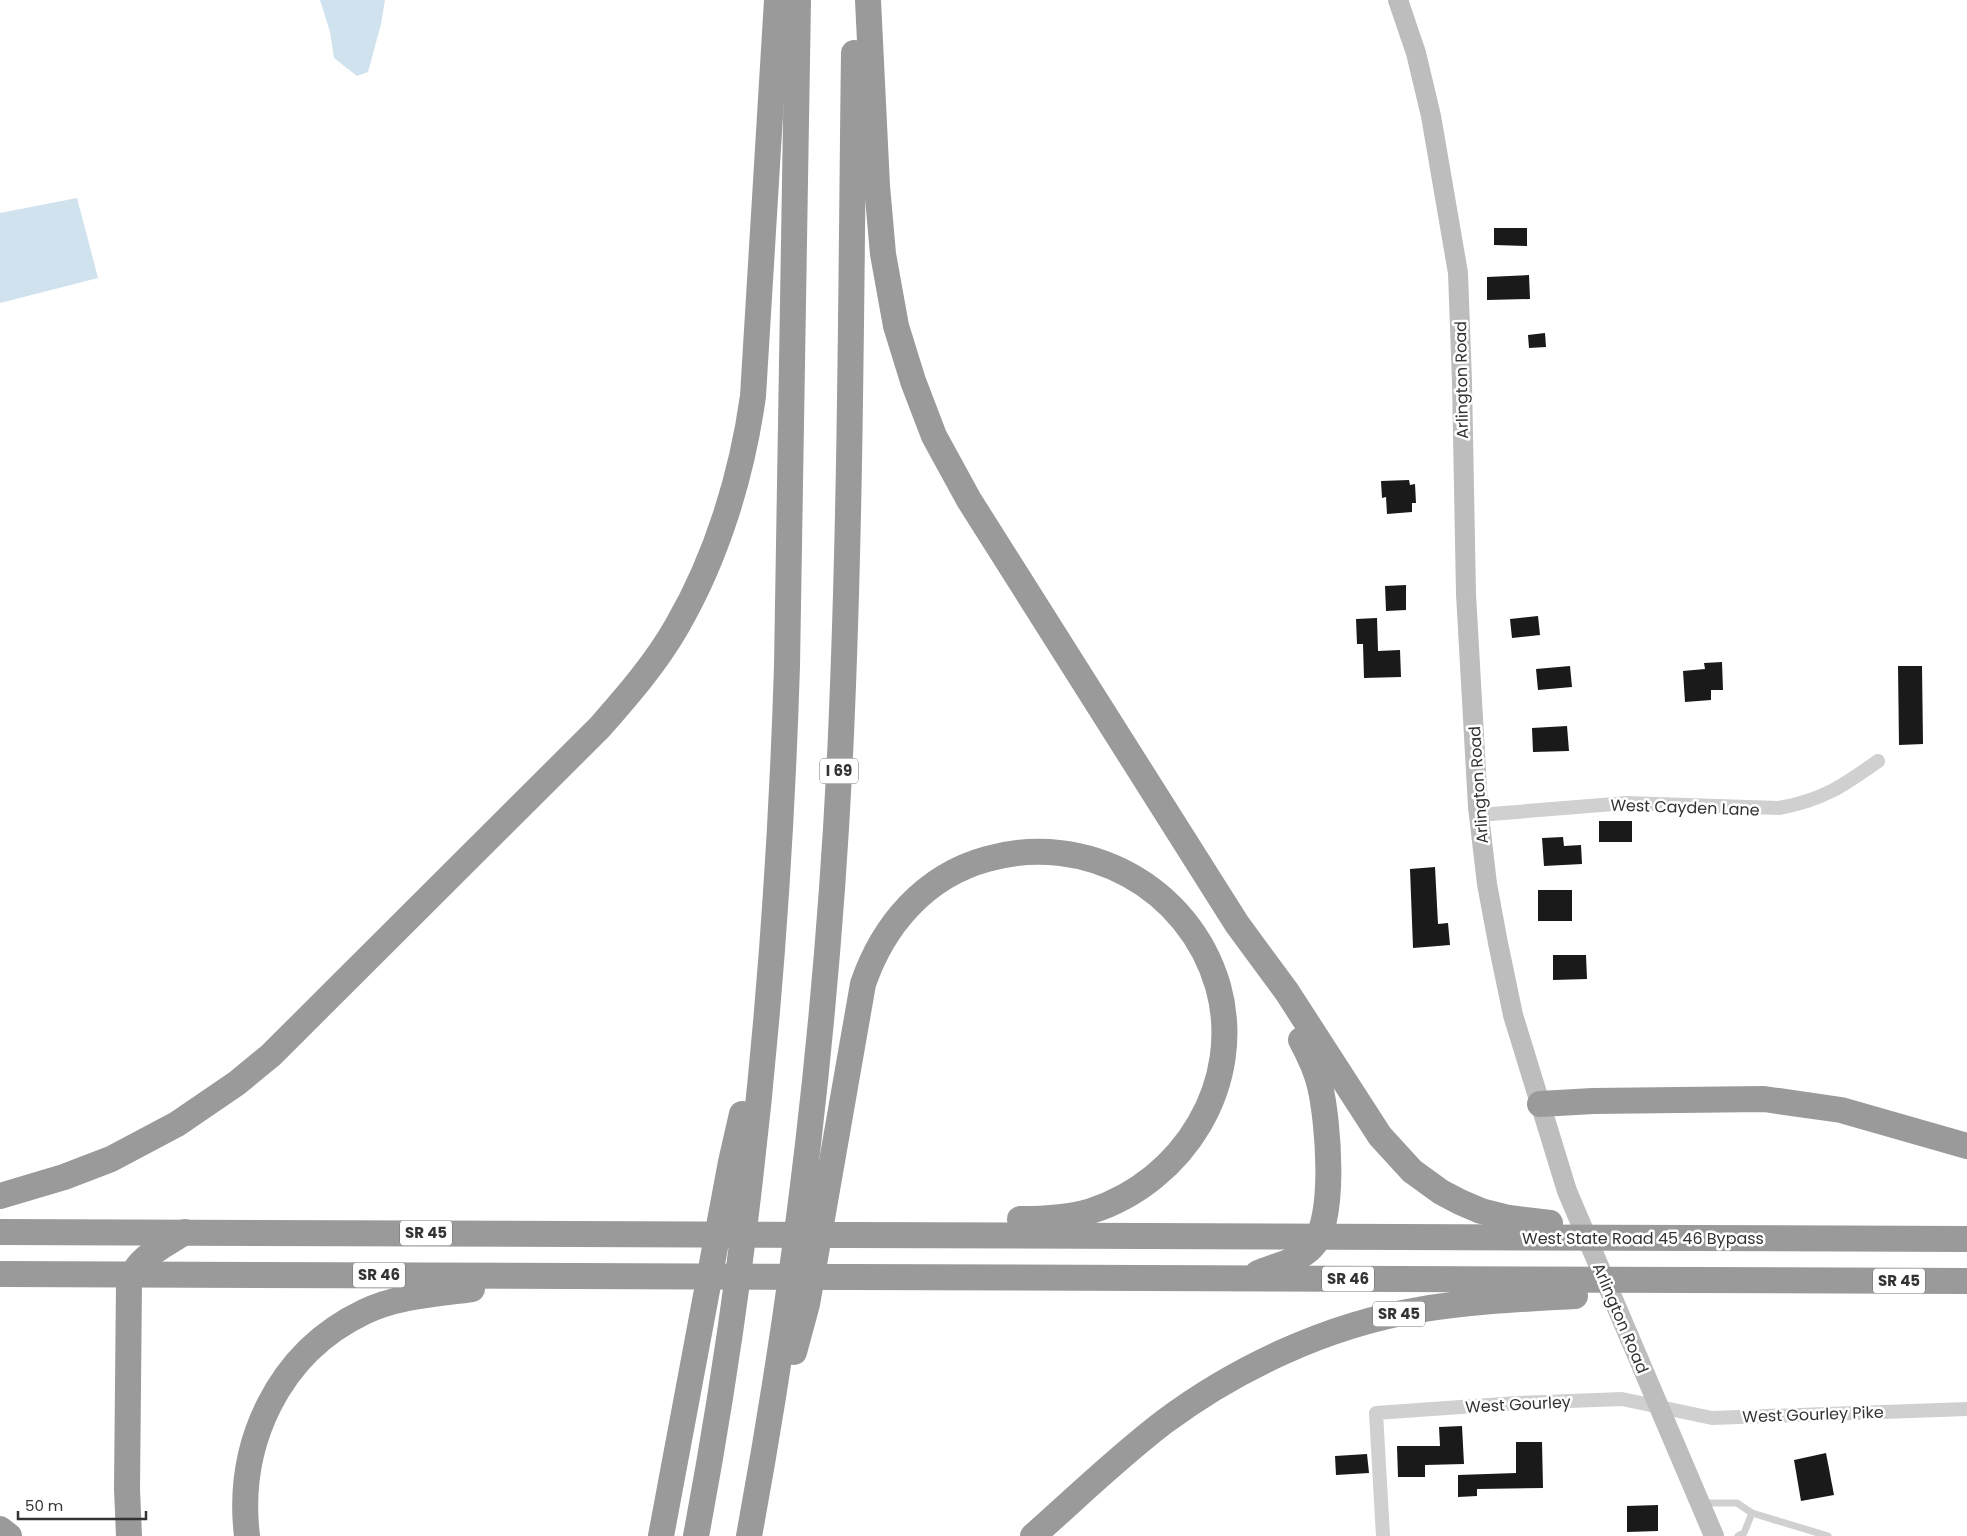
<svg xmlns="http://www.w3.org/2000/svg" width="1967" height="1536" font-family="Poppins,sans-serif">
<rect width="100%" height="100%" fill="#fff"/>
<g fill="#cfe2ee">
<path d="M320,0H385L381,24L368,72L357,76L334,58L330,32Z"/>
<path d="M77,198L98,278L0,303V213Z"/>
</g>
<g fill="#1a1a1a">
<path d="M1494,228H1527V246L1494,245Z"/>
<path d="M1529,275L1530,299L1487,300V277Z"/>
<path d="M1545,333L1546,347L1529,348L1528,335Z"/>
<path d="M1409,480L1410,485L1415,484L1416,503H1412V512L1387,514L1386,497L1382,498L1381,481Z"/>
<path d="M1406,585V610L1386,611L1385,586Z"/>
<path d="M1538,616L1540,635L1512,638L1510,619Z"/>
<path d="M1377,618L1378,651L1400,650L1401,677L1364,678L1363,644H1357L1356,619Z"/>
<path d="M1722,662L1723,690H1711V700L1685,702L1683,671L1705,669L1704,663Z"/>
<path d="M1570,666L1572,687L1538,690L1536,669Z"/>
<path d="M1898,666H1922L1923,744L1899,745Z"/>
<path d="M1567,726L1569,751L1533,752L1532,728Z"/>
<rect x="1599" y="821" width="33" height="21"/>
<path d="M1563,837L1564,846L1581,845L1582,864L1544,866L1542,838Z"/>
<path d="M1435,867L1438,924L1448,923L1450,945L1413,948L1410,869Z"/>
<rect x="1538" y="890" width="34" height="31"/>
<path d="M1553,955H1586L1587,979L1553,980Z"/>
<path d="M1462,1426L1464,1464L1425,1465V1477H1398L1397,1446H1440L1439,1427Z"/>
<path d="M1516,1442H1542L1543,1488L1477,1489V1496L1458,1497V1475L1516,1473Z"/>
<path d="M1826,1453L1834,1495L1801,1501L1794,1460Z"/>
<path d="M1367,1454L1369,1473L1336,1475L1335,1456Z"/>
<path d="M1658,1505V1531L1627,1532V1506Z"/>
</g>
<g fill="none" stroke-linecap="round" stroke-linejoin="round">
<g stroke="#d0d0d0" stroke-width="7">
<path d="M1702,1503H1737L1752,1513L1744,1533L1738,1536"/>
<path d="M1752,1513L1828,1536"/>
</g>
<g stroke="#d0d0d0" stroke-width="14">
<path d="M1479,815L1626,803L1779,808C1823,800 1843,786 1878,761"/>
<path d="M1383,1536L1376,1413L1517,1403L1622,1399L1712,1418L1967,1409"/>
</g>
<path stroke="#bdbdbd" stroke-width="20" d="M1398,0L1416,53L1431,116L1458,273L1462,382L1466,594L1478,807L1487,884L1498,943L1513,1015L1567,1191L1714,1536"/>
<g stroke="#9a9a9a" stroke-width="26">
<path d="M868,0L877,186L883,254L896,326L913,381L934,436L969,500L1237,924L1287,992L1380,1136L1412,1171L1441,1192L1460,1202L1481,1211L1509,1218L1550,1223"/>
<path d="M1540,1104L1593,1101L1764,1099L1841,1110L1967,1146"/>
<path d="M0,1196L64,1177L111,1159L177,1124L237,1083L271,1055L600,727C628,695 656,663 677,626C717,557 742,475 753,396L777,0"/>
<path d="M0,1232L1967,1239"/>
<path d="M1258,1273C1275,1266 1299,1261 1312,1247C1337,1220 1328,1120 1320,1086C1316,1069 1309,1055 1301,1040"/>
<path d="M0,1274L1967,1281"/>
<path d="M794,1352L807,1304L863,984C883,925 925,876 987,859C1086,831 1189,887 1218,986C1245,1083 1184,1181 1091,1211C1068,1218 1044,1219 1020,1219"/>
<path d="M0,1529L9,1536"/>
<path d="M129,1536L127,1489L129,1283C137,1257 164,1246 185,1232"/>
<path d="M247,1536C236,1444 278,1353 364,1312C397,1296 436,1294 472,1289"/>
<path d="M661,1536L731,1162L742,1114"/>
<path d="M696,1536C750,1250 778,957 787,666L798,0"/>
<path d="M749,1536C798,1271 829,1003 841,734C851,507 851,280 854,53"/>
<path d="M1033,1536C1076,1498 1118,1457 1164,1422C1236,1368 1328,1325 1418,1310C1470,1301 1523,1299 1575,1296"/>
</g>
</g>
<g text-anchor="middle" stroke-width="5" stroke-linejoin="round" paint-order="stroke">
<g fill="#fff" stroke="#707070" stroke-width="1">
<rect x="820" y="758.5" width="38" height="25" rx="4"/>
<rect x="400" y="1220.5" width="52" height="25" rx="4"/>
<rect x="353" y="1262.5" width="52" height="25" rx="4"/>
<rect x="1322" y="1266.5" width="52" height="25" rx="4"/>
<rect x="1873" y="1268.5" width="52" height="25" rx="4"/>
<rect x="1373" y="1301.5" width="52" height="25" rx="4"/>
</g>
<g font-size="15" font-weight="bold" fill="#333">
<text x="839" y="776">I 69</text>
<text x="426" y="1238">SR 45</text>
<text x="379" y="1280">SR 46</text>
<text x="1348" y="1284">SR 46</text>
<text x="1899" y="1286">SR 45</text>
<text x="1399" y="1319">SR 45</text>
</g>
<g font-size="16" fill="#333" stroke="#fff">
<text transform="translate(1461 380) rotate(-91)" y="6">Arlington Road</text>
<text transform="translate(1478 785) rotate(-94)" y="6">Arlington Road</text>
<text transform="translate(1685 807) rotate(2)" y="6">West Cayden Lane</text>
<text x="1643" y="1244">West State Road 45 46 Bypass</text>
<text transform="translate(1621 1318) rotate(67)" y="6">Arlington Road</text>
<text transform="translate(1518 1404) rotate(-3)" y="6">West Gourley</text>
<text transform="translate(1813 1414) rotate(-2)" y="6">West Gourley Pike</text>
</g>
</g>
<path d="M18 1511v8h128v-8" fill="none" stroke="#333333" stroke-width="2.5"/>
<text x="25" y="1511" font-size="15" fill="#333333" stroke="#ffffff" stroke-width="4" paint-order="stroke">50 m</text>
</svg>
